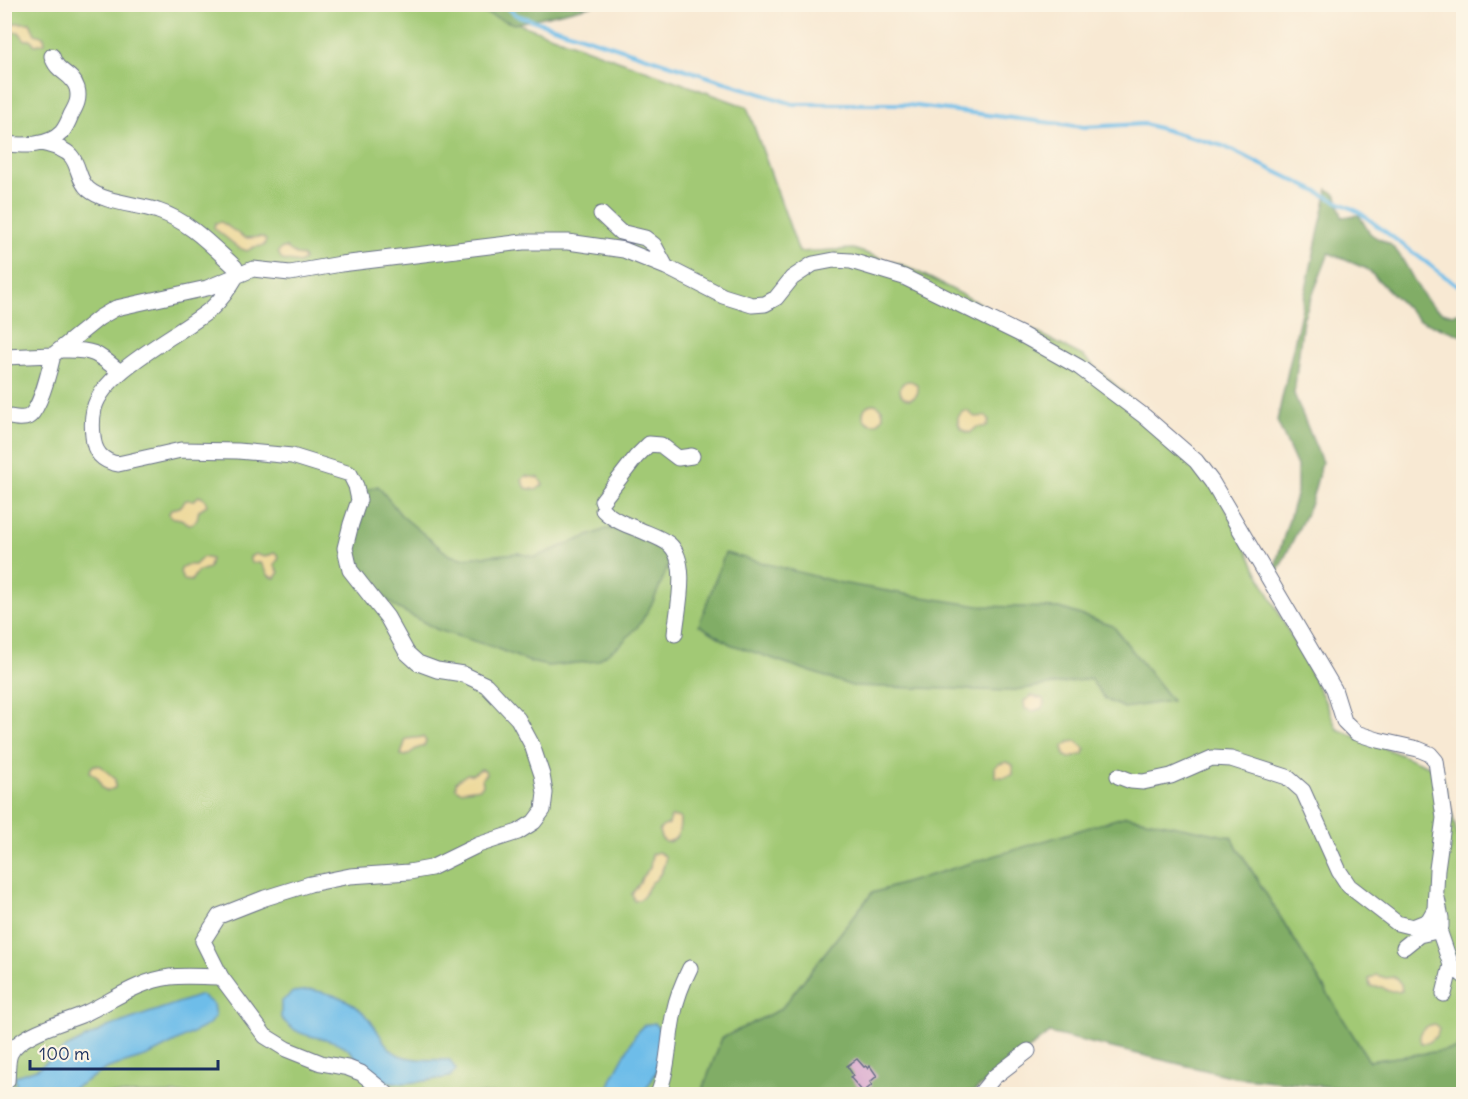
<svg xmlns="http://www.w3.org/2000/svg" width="1468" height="1099" font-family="Delius,sans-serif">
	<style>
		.green { fill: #a2c975; stroke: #5e7c6a; stroke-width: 1.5 }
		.forest { fill: #81ad66; stroke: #4e6e62; stroke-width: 1.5 }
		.sand { fill: #eeda9e; stroke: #84847e; stroke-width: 1.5 }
		.water { fill: #6ebde9; stroke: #4476a4; stroke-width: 1.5 }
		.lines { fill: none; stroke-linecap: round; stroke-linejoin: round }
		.stream { stroke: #6ebde9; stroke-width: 4 }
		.building { fill: #daabcf }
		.minor-casing { stroke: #687087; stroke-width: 17 }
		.minor { stroke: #fff; stroke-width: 15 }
	</style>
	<rect width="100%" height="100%" fill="#fcf5e5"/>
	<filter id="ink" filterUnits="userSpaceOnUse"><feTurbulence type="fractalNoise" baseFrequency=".0167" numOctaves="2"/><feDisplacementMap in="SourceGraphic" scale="12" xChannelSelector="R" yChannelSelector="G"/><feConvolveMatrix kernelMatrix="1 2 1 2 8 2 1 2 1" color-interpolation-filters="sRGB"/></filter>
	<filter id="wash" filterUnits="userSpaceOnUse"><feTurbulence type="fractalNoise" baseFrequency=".008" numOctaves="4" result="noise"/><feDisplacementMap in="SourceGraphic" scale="24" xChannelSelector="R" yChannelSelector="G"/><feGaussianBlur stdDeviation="1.35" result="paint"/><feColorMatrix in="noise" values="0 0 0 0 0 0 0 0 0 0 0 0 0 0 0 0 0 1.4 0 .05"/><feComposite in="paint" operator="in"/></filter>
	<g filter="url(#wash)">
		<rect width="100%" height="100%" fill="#f8e9d3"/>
		<path class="green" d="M7,4l460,1 280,102 52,145 54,-3 55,18 175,89 122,110 56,113 62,118 14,32 104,42 22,86 1,172 -8,20 -87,12 -138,-224 -359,56 -91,116 -59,29 -21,56h-696l-1,-1085z"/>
		<path class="forest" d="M461,5v-1l133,1 -80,19z
			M1328,189l9,7 5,21 17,-2c4,6 7,14 12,19 6,5 15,7 21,12 21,18 30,79 71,66v24l-44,-16 -52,-51 -38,-16 -26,66 -9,75 28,68 -11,41 -32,66 -8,11 26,-88v-26l-20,-45z
			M378,486l23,29 48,40 13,3 56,-5 17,4 71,-28h20l44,23 -3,17 -14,33 -13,22 -19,20 -24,17 -49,5 -18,-4 -37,-15 -55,-17 -41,-22 -29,-25 -15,-22 2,-33 9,-37z
			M725,553l116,30 69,12 69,11 81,2 53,18 59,75 -48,7 -18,-8 -16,-21 -81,12 -157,-5 -122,-42 -31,-19z
			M1126,816l105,21 138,224 94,-13v46h-64l-165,-17 -185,-44 -78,61h-270l21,-56 59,-29 91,-116z"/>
		<path class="sand" d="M8,23h22l5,11 9,3 1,6 -10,2 -4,-5h-6l-6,-8 -11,1 -3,-4z
			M221,222l24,16 17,-1 4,3 -2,6 -10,1 -7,4 -8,-3 -25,-20 1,-5z
			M287,248l9,7 7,1 1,4 -5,3 -17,-3 -4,-8 4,-4z
			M900 390a9 9 0 1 1 18 0a9 9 0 1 1-18 0Z
			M863 414a10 10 0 1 1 20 0a10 10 0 1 1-20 0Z
			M967,411l8,6 11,-1 3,4 -1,5 -4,2h-7l-7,6c-8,-2 -13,-7 -12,-16l4,-5z
			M525,476l14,2 4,7 -7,5 -10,-2 -4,-8z
			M199,496l6,3 2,6 -8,5c-2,7 0,13 -10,14l-8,-5 -11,-2 -1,-4 3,-4 8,-2 6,-7h8z
			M274,553l4,2 1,3 -5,7 5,7 -4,6 -6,-2 -8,-13h-9l-2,-2v-4l5,-3 10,3z
			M203,557l8,2 -2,9 -12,4 -6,9 -8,-1 -3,-8c3,-9 8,-7 15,-7z
			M1032,696l11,3 2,5 -3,4 -9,3 -8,-2 -1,-8z
			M423,737l3,4 -2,5 -8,3 -10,7 -5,-1 5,-16z
			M1077,741l8,8 -1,5 -14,4 -5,-2 -2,-9 6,-5z
			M1007,762l6,3v10l-8,2h-10v-10l4,-3z
			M94,765l7,1 14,13v9l-8,3 -5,-3 -4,-10 -8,-6 1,-4z
			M481,769l4,1 1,4 -4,4 1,7 -3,3 -20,3 -4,-3v-6l11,-8h6z
			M671,817h6l3,2c0,11 -1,22 -14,23l-5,-4 -2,-7 3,-4 7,-3z
			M658,852l7,4c1,6 -3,17 -8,22 -5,7 -2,-1 -7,7 -5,7 -5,15 -16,16l-2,-7 8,-11 2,-6 8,-9 2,-14z
			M1376,975l10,3 9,-1 6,7 1,7h-14l-6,-4h-12l-1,-8z
			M1435,1024l4,5 -2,7 -10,7h-6c-4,-10 4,-18 14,-19z"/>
		<path class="water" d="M312,990c28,5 46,12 63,37 6,10 12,22 24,28 15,6 34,4 51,5l6,10 -6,7c-26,3 -59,14 -81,-5 -8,-7 -16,-21 -25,-26 -26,-14 -39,-2 -63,-28v-16l12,-10z
			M201,995l12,9 2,13 -7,8 -60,31 -40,12 -44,26h-47l-2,-18 22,-7 29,-21 42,-21z
			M655,1023c9,12 7,33 2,47 -3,8 -10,17 -15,24h-32l-2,-5 4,-11 25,-46 7,-7z"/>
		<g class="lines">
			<path class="stream" d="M503,4l13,11 277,89h107l184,23 60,-3 79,22 136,66 96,72 9,2
				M4,1089l12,-2"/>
		</g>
		<g id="blocks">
			<path class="building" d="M857,1059l7,8 2,-1 2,3 2,-3 7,10 -7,6 2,3 -9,7 -13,-15 3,-2 -6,-9z"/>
		</g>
	</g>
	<g filter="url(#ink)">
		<use href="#blocks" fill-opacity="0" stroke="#687087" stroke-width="1.5"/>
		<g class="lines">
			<defs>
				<path id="minor" d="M4,143c18,4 45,3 58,-11 4,-5 7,-12 9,-17 5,-9 9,-16 6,-27 -5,-16 -20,-14 -25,-32
					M42,143c10,3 22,5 29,13 8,9 7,24 17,33 16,14 50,15 70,22 31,10 53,34 77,56l2,8c-7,12 -14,23 -25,33 -30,26 -108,61 -118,101 -2,9 -2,18 -1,27 1,16 9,25 25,28l63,-14 57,1 54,5 58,18 6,12 3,14 -8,24 -6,24 5,22 37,47 20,36 11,10 19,7 26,4 23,11 32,34 14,26 10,30 3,18 -2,17 -9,12 -16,10 -40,13 -47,23 -22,4 -59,4 -40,8 -45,14 -46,18 -16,25 18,36 44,59 21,13 35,14 27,5 13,5 26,21
					M601,214l19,18 25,6 9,7 12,22
					M62,350c31,-1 35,3 58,22
					M4,357l49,-2 46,-37 17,-10 91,-20 46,-19 37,4 51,-9 182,-22h45l56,8 42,17 57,29 29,9 13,-1 11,-6 16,-20 21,-14 21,-4 17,1 53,16 118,58 57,32 65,49 52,45 16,21 122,207 10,32 12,12 22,7 40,9 12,5 6,7 8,57 -7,51 -2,40 -7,12 -15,6 -16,-4 -48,-37 -10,-15 -36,-80 -16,-14 -56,-18 -19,-1 -41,18 -28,6 -12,-1 -13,-5
					M4,416c7,1 18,4 24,1 12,-6 22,-49 25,-62
					M602,501l34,-44 13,-13 12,1 17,13 14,-2
					M603,510c10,10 24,15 37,20 9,4 21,8 29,14 21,18 8,66 6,90
					M1437,931l3,2 11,32 -7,29
					M1404,947l15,-12 18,-4 4,-4v-9l-4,-20
					M1451,965l13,11
					M7,1081c1,-8 0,-20 3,-27 9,-21 57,-32 76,-41 27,-13 53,-32 84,-36 16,-2 34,0 51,0
					M658,1094c11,-26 10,-55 16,-82 3,-16 9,-30 16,-44
					M980,1094l14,-17 34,-26"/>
			</defs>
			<use href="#minor" class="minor-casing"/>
			<use href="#minor" class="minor"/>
		</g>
	</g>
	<rect width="1468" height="1099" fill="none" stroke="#fcf5e5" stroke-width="24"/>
	<path d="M30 1060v9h188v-9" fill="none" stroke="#1b2f5e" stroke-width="3"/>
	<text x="39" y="1060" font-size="18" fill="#1b2f5e" stroke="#fcf5e5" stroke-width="4.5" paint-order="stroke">100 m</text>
</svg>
